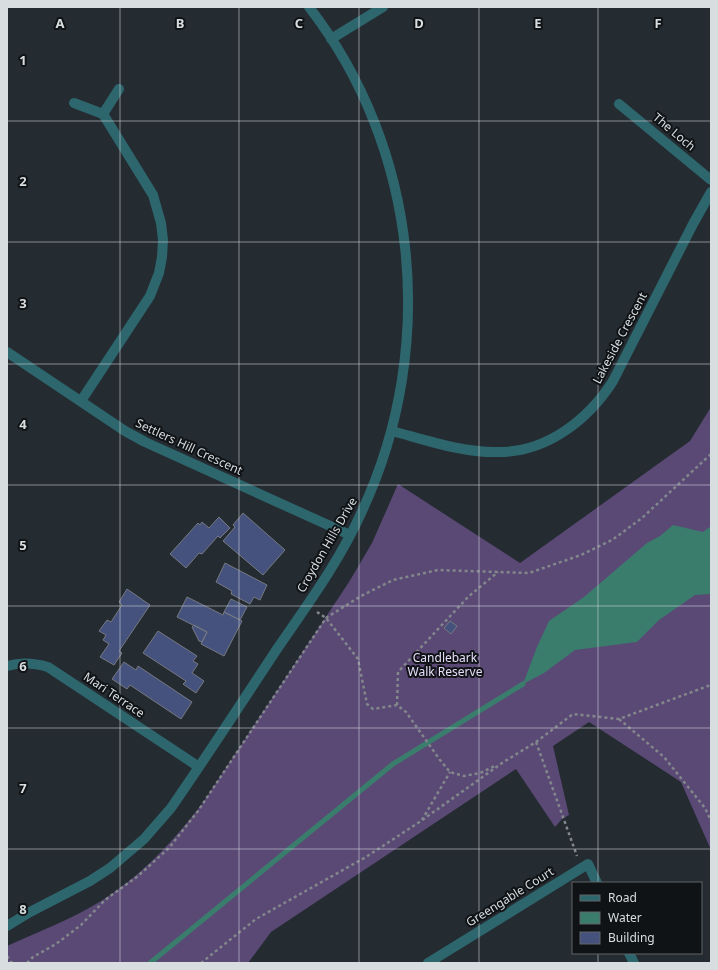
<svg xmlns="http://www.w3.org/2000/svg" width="718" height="970" font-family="'Noto Sans',sans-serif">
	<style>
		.forest { fill: #5a4975 }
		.water { fill: #3a7d6d }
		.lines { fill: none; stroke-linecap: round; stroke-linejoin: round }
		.stream { stroke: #3a7d6d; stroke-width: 5 }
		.building { fill: #44527d; stroke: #767982 }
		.path { stroke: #82878c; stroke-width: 2.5; stroke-dasharray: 3 3; stroke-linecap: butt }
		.minor { stroke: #2e666e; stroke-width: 10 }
		.grid { fill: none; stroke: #d8dde0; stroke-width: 1; stroke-opacity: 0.55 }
		.labels { text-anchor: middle; stroke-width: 4; stroke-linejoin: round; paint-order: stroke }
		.street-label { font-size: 12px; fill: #d8dde0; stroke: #101316 }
		.park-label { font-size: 12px; fill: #e8defb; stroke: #101316 }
		.grid-label { font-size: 13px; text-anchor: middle; font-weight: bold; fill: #d8dde0; stroke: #101316; stroke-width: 4; stroke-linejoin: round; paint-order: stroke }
	</style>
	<rect width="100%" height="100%" fill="#242b31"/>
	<path class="forest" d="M711,407v443l-30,-68 -92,-60 -36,24 16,69 -7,4 -7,8 -39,-58 -245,163 -23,31h-241v-17c31,-14 65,-27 94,-45 42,-27 71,-58 101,-97l147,-222 23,-39 26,-59 122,79 170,-122z"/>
	<path class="water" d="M673,525l30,7 8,-6v68l-16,1 -36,25 -22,22 -62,8 -31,23 -21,11 14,-37 12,-26 35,-24 63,-54 13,-7z"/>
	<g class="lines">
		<path class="stream" d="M150,963l243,-199 130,-80"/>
	</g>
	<path class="building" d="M243,513l42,37 -22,25 -40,-34 12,-14 -2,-2z
		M219,517l11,11 -10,10 -2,-2 -16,18 -3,-1 -13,15 -16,-14 28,-31 2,2 2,-3 7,6z
		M225,563l42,22 -7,15 -6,-3 -4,7 -19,-10 1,-3 -16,-9z
		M127,589l23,16 -31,46 3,2 -8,12 -14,-8 9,-13 -6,-4 3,-5 -7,-4 8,-11 4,2 11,-17 -3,-3z
		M187,597l36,18 1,-3 18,9 -18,35 -23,-12 6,-12 -30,-15z
		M231,599l16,8 -7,13 -16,-8z
		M450,621l7,5 -6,8 -7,-6z
		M194,625l13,7 -5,10 -3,-1 -7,-14z
		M158,631l39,25 -4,5 5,3 -6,9 12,8 -8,12 -13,-9 3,-3 -43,-28z
		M124,662l12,8 2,-4 54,36 -11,17 -51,-34 -3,4 -15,-10z"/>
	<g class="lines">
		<path class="path" d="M317,612l9,6 32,41 9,45 6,5 24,-4 9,7 34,48 10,12 14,4 16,-3 15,-7
			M397,705l1,-33 70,-75 30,-25
			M619,719l45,38 41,51 6,13
			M536,742l41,114
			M422,820l28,-48
			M7,956l5,7
			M27,963l6,-6 23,-13 25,-19 24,-25 33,-24 31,-28 29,-37 128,-193 35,-22 32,-16 45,-10 91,3 52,-18 31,-15 30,-22 69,-64
			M201,963l55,-44 110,-62 55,-36 81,-58 34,-21 37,-28 46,5 89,-33 3,-3"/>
		<path class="minor" d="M331,39l52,-32
			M74,103l29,11 16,-25
			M619,104l92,76
			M7,352l118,79 20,11 205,93
			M81,401l69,-105 9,-23 3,-16 1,-17 -2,-17 -8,-28 -50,-81
			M392,431c34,9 71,22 107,21 48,0 89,-32 114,-71l80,-157 18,-32
			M7,666c14,-4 27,-3 41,1l151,100
			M7,926l23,-14 60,-31 20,-13 34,-29 27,-31c36,-52 71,-106 106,-159 31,-45 64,-90 86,-140 75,-163 56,-360 -54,-502
			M629,953l5,10
			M428,963l160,-99 9,19"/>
	</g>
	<path class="grid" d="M120,7v956M239,7v956M359,7v956M479,7v956M598,7v876M7,121h704M7,242h704M7,364h704M7,485h704M7,606h704M7,728h704M7,849h704M598,953v10"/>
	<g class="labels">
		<g class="street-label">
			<text transform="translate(674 132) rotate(40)" y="4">The Loch</text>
			<text transform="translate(620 338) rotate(-62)" y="4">Lakeside Crescent</text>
			<text transform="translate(189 447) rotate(25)" y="4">Settlers Hill Crescent</text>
			<text transform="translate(327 545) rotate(-60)" y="4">Croydon Hills Drive</text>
			<text transform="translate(114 695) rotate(34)" y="4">Mari Terrace</text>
			<text transform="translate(510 897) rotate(-32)" y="4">Greengable Court</text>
		</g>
		<g class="park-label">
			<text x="445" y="662">Candlebark<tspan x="445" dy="14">Walk Reserve</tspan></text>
		</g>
	</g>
	<g class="grid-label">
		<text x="60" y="28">A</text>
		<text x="180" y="28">B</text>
		<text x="299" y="28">C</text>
		<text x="419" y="28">D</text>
		<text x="538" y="28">E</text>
		<text x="658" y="28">F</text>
		<text x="23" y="65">1</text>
		<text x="23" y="186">2</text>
		<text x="23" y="308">3</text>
		<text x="23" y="429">4</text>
		<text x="23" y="550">5</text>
		<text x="23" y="671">6</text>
		<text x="23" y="793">7</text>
		<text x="23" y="914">8</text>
	</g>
	<rect width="718" height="970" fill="none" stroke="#d8dde0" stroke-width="16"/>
	<rect x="572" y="882" width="130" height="72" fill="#101316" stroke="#606467"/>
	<rect x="580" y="895" width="20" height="6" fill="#2e666e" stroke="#606467"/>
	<text x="608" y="902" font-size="12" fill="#d8dde0">Road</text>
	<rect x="580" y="912" width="20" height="12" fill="#3a7d6d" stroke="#606467"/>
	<text x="608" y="922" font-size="12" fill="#d8dde0">Water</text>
	<rect x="580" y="932" width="20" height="12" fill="#44527d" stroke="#606467"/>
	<text x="608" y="942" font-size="12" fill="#d8dde0">Building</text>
</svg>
